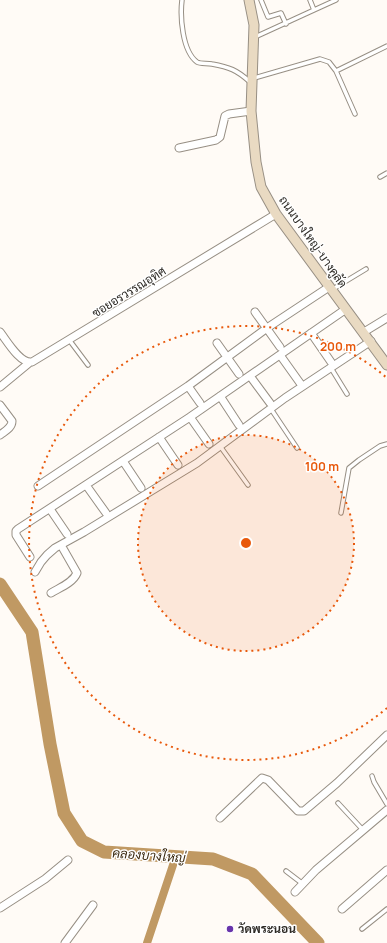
<svg xmlns="http://www.w3.org/2000/svg" width="387" height="943" font-family="Manrope,Sarabun,sans-serif">
	<style>
		.lines { fill: none; stroke-linecap: round; stroke-linejoin: round }
		.canal { stroke: #c09963; stroke-width: 8 }
		.river { stroke: #c09963; stroke-width: 13 }
		.lane-casing { stroke: #978f84; stroke-width: 5.5 }
		.street-casing { stroke: #978f84; stroke-width: 9 }
		.secondary-casing { stroke: #978f84; stroke-width: 11 }
		.lane { stroke: #fff; stroke-width: 3.5 }
		.street { stroke: #fff; stroke-width: 7 }
		.secondary { stroke: #e9dac2; stroke-width: 9 }
		.ring { fill: none; stroke: #e8590c; stroke-width: 2; stroke-dasharray: 2 4 }
		.poi-dot { fill: #6834ab; stroke: #fff; stroke-width: 1.5 }
		.labels { text-anchor: middle; stroke-width: 3; stroke-linejoin: round; paint-order: stroke }
		.street-label { font-size: 12px; fill: #2d2a25; stroke: #fff }
		.poi-label { font-size: 12px; font-weight: bold; fill: #2d2a25; stroke: #fff; text-anchor: start }
		.water-label { font-size: 13px; font-style: italic; fill: #3c2b12; stroke: #fff }
		.centre { fill: #e8590c; stroke: #fff; stroke-width: 2 }
		.ring-label { font-size: 12px; text-anchor: middle; font-weight: bold; fill: #e8590c; stroke: #fff; stroke-width: 3; stroke-linejoin: round; paint-order: stroke }
	</style>
	<rect width="100%" height="100%" fill="#fffbf6"/>
	<g class="lines">
		<path class="canal" d="M147,943l29,-87"/>
		<path class="river" d="M0,584l32,48 18,112 14,69 18,28 22,11 109,7 39,15 66,69"/>
		<defs>
			<path id="lane" d="M182,0c-2,16 0,51 15,62 3,2 10,1 15,2 17,3 25,6 38,18
				M261,0l7,17 13,-4 5,11
				M314,10l22,-10
				M255,37l59,-27 -4,-10
				M336,71l51,-25
				M254,78l66,-19 9,3 7,9 19,43
				M380,177l7,-4
				M333,289l33,-20
				M70,341l18,24
				M331,368l16,26
				M271,409l26,39
				M220,446l28,39
				M341,513l8,-45 10,-8 21,-14 7,-2
				M372,776l2,6 13,22
				M338,803l25,27
				M286,871l17,13
				M362,929l25,-20"/>
			<path id="street" d="M179,148l37,-8 4,-3 5,-21 4,-2 22,-3
				M255,312l25,35
				M0,332c7,9 20,32 32,30l244,-148
				M364,332l23,-14
				M311,333l20,29
				M217,343l22,31
				M280,355l20,28
				M250,376l20,27
				M188,386l12,17
				M0,387l29,-24
				M220,396l19,29
				M0,405l12,16c0,7 -7,10 -12,14
				M190,417l19,27
				M159,437l19,28
				M123,461l18,27
				M86,485l20,28
				M38,486l150,-100 79,-58 62,-41
				M50,509l17,25
				M30,557l-14,-22v-4l2,-2 172,-112 156,-108
				M35,572l6,-10 6,-7 8,-7 29,-16 113,-69 88,-65 86,-57
				M51,593c8,-5 22,-10 26,-20l-16,-28
				M220,818l42,-40 6,2 30,31h6l33,-28 50,-48
				M295,892l21,-22 71,-60
				M0,908l45,-29 23,-19
				M342,909l45,-39
				M65,943l28,-38"/>
			<path id="secondary" d="M249,0l5,25 -3,86 5,51 5,25 15,27 111,151"/>
		</defs>
		<use href="#lane" class="lane-casing"/>
		<use href="#street" class="street-casing"/>
		<use href="#secondary" class="secondary-casing"/>
		<use href="#lane" class="lane"/>
		<use href="#street" class="street"/>
		<use href="#secondary" class="secondary"/>
	</g>
	<circle cx="246" cy="543" r="108" fill="#e8590c" fill-opacity=".12"/>
	<g class="ring">
		<circle cx="246" cy="543" r="108"/>
		<path d="M387 708A217 217 0 1 1 387 378"/>
	</g>
	<circle class="poi-dot" cx="230" cy="929" r="4"/>
	<g class="labels">
		<g class="street-label">
			<text transform="translate(313 242) rotate(55)" y="4">ถนนบางใหญ่-บางคูลัด</text>
			<text transform="translate(129 292) rotate(-32)" y="4">ซอยอรวรรณอุทิศ</text>
		</g>
		<g class="poi-label">
			<text x="238" y="933">วัดพระนอน</text>
		</g>
		<g class="water-label">
			<text transform="translate(149 855) rotate(4)" y="5">คลองบางใหญ่</text>
		</g>
	</g>
	<circle cx="246" cy="543" r="6" class="centre"/>
	<g class="ring-label">
		<text x="338" y="351">200 m</text>
		<text x="322" y="471">100 m</text>
	</g>
</svg>
